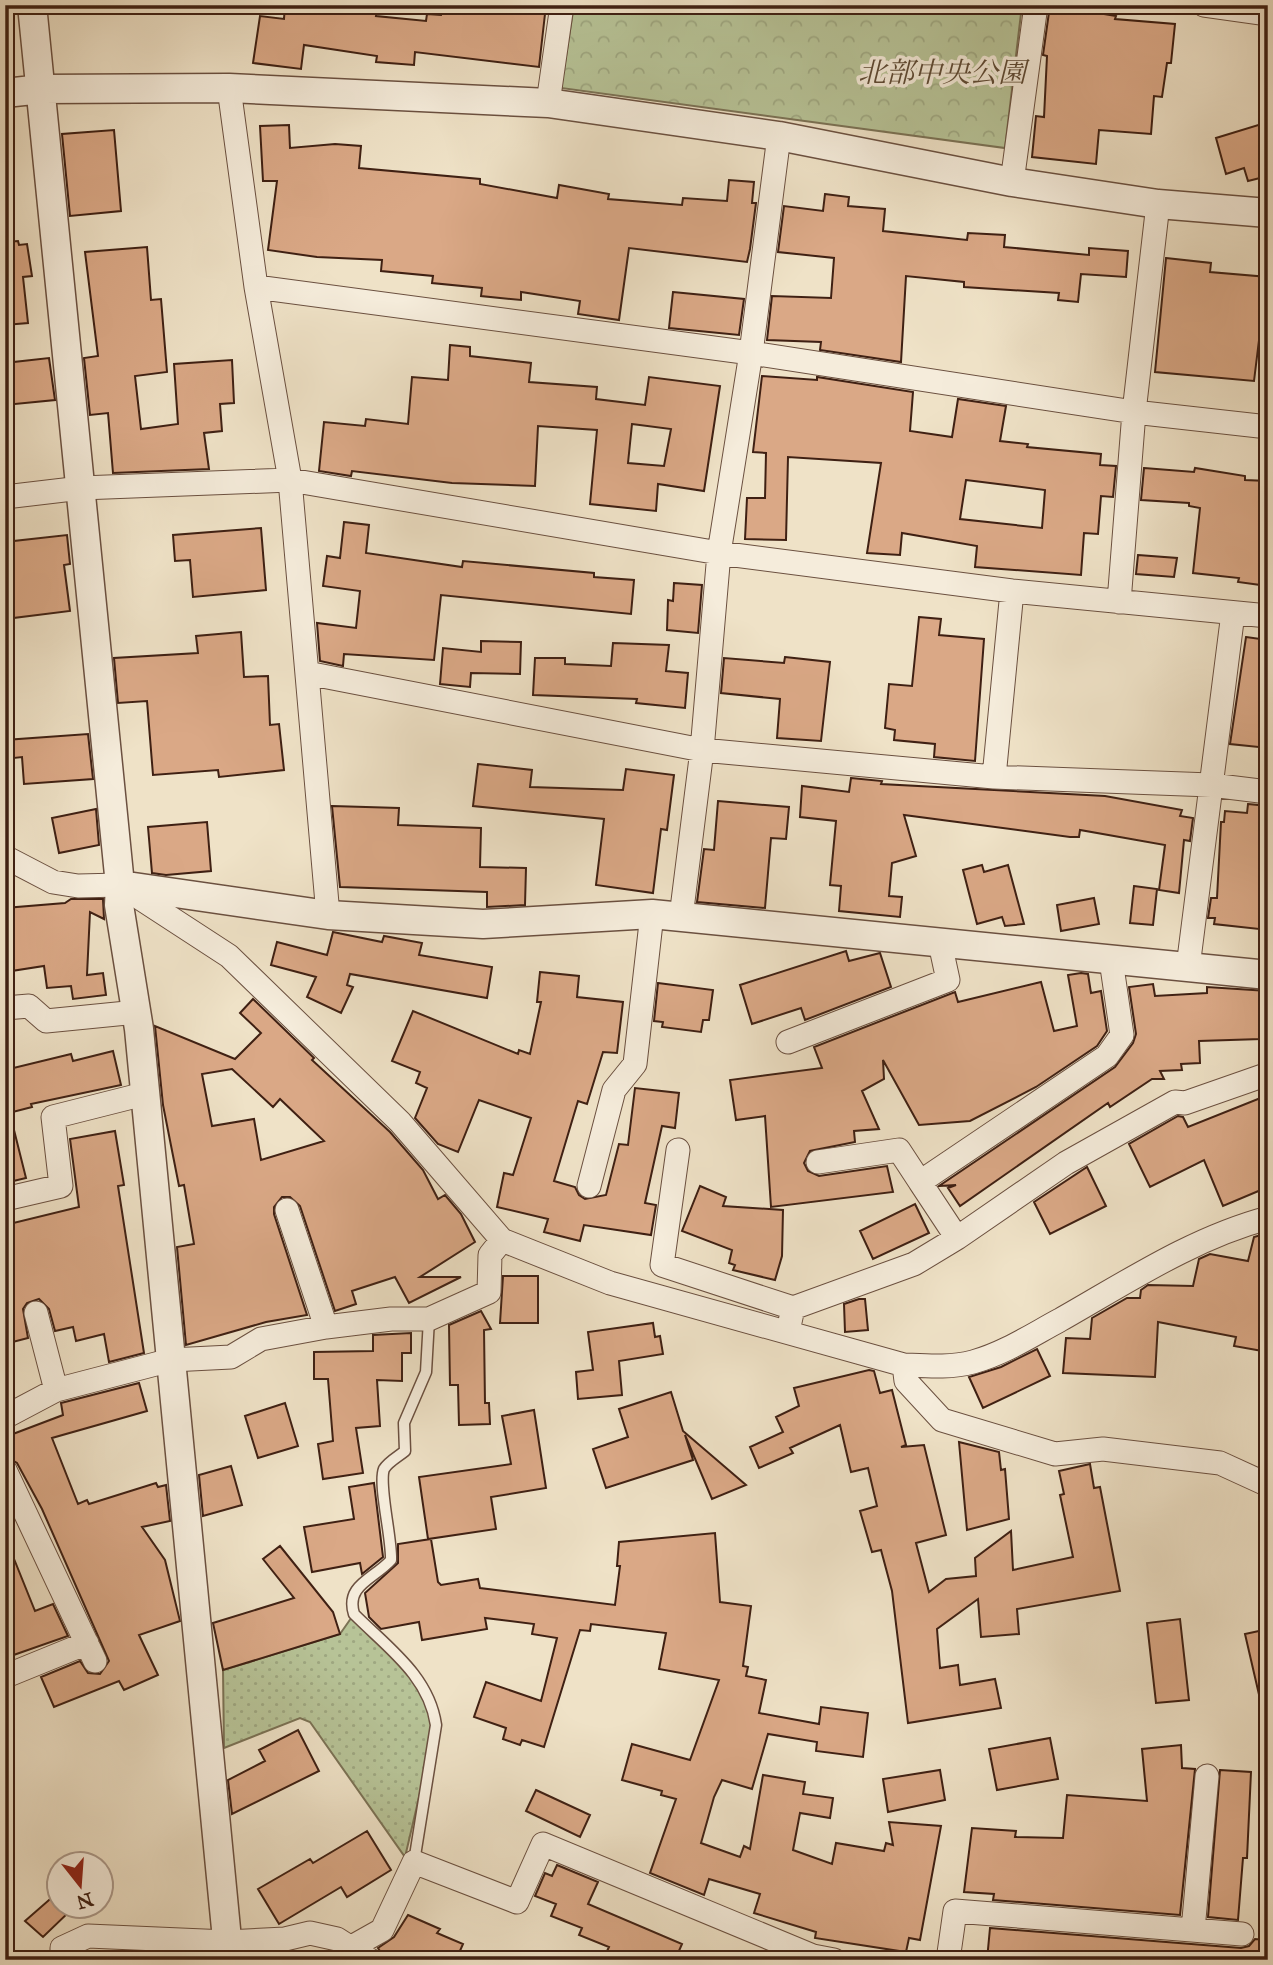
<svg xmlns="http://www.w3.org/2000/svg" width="1273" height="1965" font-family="'IM FELL Great Primer','Noto Serif JP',serif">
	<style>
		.grass { fill: url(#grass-dots); stroke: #7b7255; stroke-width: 2 }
		.park { fill: url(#park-crowns); stroke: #7b7255; stroke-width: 2 }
		.building { fill: #daa886; stroke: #3f2013; stroke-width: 2; fill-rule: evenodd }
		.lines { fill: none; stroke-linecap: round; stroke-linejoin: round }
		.service-casing { stroke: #6b5040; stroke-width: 13 }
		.minor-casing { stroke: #6b5040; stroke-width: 25 }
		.tertiary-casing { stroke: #6b5040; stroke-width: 31 }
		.service { stroke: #f5ecdb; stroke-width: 10 }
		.minor { stroke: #f5ecdb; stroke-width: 23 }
		.tertiary { stroke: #f5ecdb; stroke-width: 28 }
		.labels { text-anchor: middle; stroke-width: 7; stroke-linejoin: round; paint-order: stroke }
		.park-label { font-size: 28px; font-style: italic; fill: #5d4934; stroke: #f5ecdb }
	</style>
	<defs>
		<pattern id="grass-dots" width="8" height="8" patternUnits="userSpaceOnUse" patternTransform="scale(1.75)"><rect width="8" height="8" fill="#b7c397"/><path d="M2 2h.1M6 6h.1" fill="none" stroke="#9ea781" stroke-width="1.8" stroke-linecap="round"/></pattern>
		<pattern id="park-crowns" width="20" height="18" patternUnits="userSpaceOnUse" patternTransform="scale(1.75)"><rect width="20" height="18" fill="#b7c397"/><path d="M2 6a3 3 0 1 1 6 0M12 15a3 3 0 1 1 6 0" fill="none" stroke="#9ea781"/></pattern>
	</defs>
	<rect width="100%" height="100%" fill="#efe2c7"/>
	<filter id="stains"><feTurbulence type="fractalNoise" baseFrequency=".00286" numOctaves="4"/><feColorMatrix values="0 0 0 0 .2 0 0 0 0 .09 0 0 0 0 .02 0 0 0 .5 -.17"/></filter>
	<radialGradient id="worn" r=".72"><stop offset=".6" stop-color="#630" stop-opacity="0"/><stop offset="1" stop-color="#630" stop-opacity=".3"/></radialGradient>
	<path class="grass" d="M354,1614l70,70 12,41 -31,132 -95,-135 -10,-4 -76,30 -1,-78 117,-36z"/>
	<path class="park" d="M574,5h448l-17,143 -444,-60z"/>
	<path class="building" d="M285,5h57l35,5 -1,6 50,5 1,-7 14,1 1,-10h104l-7,62 -124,-15 -1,13 -38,-3 1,-6 -73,-11 -3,24 -48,-6 7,-47 24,3z
		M1050,5l66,11 -1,3 60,5 -4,39h-4l-5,34 -8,-1 -3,38 -52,-4 -3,34 -64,-7 4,-41 8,1 3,-61 -4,-1z
		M1268,122v54l-20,5 -4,-13 -18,6 -10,-36z
		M289,125l1,23 45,-4 26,2 -2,22 121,11v5l77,14 2,-13 50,9 -1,5 74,6 1,-7 44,3 2,-21 25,2 -2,21h4l-6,46 -3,13 -118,-14 -10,72 -41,-6 2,-13 -59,-9v8l-40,-4 1,-8 -50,-5 1,-7 -52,-5 1,-11 -65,-3 -49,-7 9,-69h-14l-3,-55z
		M114,130l7,81 -51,5 -8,-82z
		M825,194l24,3 -1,9 37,3 -2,22 84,9 1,-7 37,2 -1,12 85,8v-7l39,3 -2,26 -45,-3 -3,28 -20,-2 1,-7 -95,-6v-5l-58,-6 -5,86 -81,-12 1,-8 -54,-2 5,-44 59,2 3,-40 -56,-6 6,-46 39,5z
		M18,241l1,4 8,-1 5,32 -9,1 5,46 -23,2v-83z
		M147,247l4,53 10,-1 6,73 -32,4 6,53 37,-5 -4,-60 58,-4 2,43 -14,1 2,27 -18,2 5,36 -96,4 -5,-60 -18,2 -6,-57 14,-2 -13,-104z
		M1166,258l45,5 -1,9 58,5v56l-8,-1 -6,49 -99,-9z
		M673,292l71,7 -5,36 -70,-7z
		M450,345l20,2v9l61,7 -2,19 68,5 -1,12 49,6 4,-28 71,9 -16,105 -46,-7 -2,27 -66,-7 7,-74 -59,-4 -3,60 -83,-3 -100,-12 -1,5 -32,-5 5,-49 41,4 1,-7 42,5 4,-47 36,3zM632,424l39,5 -7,37 -36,-3z
		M49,358l6,42 -50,5v-42z
		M762,376l55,4v-3l96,15 -3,39 42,6 6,-38 48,7 -6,35 28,3 -1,3 74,7 -1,11 16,1 -3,31 -12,-1 -3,38 -14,-1 -3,42 -106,-8 2,-21 -75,-13 -2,22 -33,-2 14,-90 -93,-6 -2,83 -41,-1 2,-41h18l1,-45 -13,-1zM966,480l79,10 -3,38 -82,-9z
		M1144,468l50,4 1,-4 50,8v4l23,1v105l-30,-4 1,-4 -46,-5 7,-65 -11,-2v-3l-48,-3z
		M344,522l25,3 -3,28 96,14 1,-6 131,12v4l40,3 -3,34 -190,-19 -7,65 -90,-6 -1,12 -23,-5 -3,-38 39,5 4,-37 -37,-5 4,-30 13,2z
		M261,528l5,62 -73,7 -3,-37 -15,1 -2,-26z
		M67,535l3,29 -6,1 6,46 -65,8v-77z
		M1138,555l39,3 -3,19 -38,-3z
		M674,583l28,2 -4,48 -31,-3 1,-30 5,1z
		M919,617l22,2 -2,16 45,4 -9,122 -41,-4 1,-13 -41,-4 1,-10 -10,-2 4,-44 23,2z
		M241,632l3,45 24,-1 2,49 9,-1 5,46 -65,7 -1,-7 -65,5 -6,-74 -29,2 -4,-45 84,-5 -2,-17z
		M1246,637l22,3v108l-38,-4z
		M481,641l40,1 -1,32 -49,-1 -1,14 -30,-3 3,-36 38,4z
		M613,643l56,2 -3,26 22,2 -3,35 -49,-5 1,-4 -104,-4 2,-37h30v6l46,2z
		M785,657l45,5 -9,79 -44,-3 3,-39 -59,-6 3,-35 60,5z
		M88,734l5,45 -69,5 -2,-27 -17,2v-19z
		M478,764l54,6 -2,17 93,3 3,-21 48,6 -7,55 -6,-1 -8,64 -57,-8 8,-66 -131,-13z
		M851,778l31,3 -1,3 224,12 77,14 -2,6 13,2 -3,23 -6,-1 -5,53 -20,-3 6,-45 -85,-15 -1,7h-9l-166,-22 12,41 -24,7 -3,33 13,1 -2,20 -61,-6 2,-25 -11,-1 6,-64 -36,-4 2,-31 47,6z
		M718,801l71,6 -3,32 -15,-1 -6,70 -68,-6 7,-53 10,1z
		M1248,804l20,2v124l-54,-6 1,-6h-7l3,-20h6l4,-76h3l1,-11 22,2z
		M332,806l67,2 -1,17 83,3 -1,39 46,1 -1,37 -38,2v-15l-147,-5z
		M96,809l3,36 -40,8 -7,-35z
		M207,822l4,49 -45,4 -14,-2 -4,-46z
		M982,865l2,7 24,-7 16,59 -19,2 -3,-9 -25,7 -14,-54z
		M1134,886l23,3 -4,36 -23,-2z
		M1094,898l5,26 -38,7 -4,-26z
		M71,899h32l1,20 -14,-7 -3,63 16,-2 3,22 -33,4 -2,-13 -24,2 -3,-22 -39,6v-64l60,-5z
		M333,932l49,10 2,-6 38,7 -3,12 73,12 -5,31 -137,-24 -3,11 6,2 -12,26 -34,-16 9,-20 -45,-12 6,-23 50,13z
		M846,951l3,10 31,-8 11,34 -86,33 -4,-12 -49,16 -12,-39z
		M540,972l39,4 -2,21 46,5 -6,51 -14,-1 -16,52 -9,-3 -24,80 21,6 4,8 6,4 21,-4 13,-51 9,1 7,-57 44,5 -4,35 -13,-2 -17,77 11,2 -5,30 -67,-10 -4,16 -36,-9 4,-13 -51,-12 7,-34 9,2 18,-57 -52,-18 -21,52 -20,-8 -23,-26 12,-30 -11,-5 4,-11 -28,-11 21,-50 105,43 1,-4 11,4 11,-52h-4z
		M1081,973l7,1 3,19 10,-2 6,40 -10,15 -61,41 -66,34 -51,4 -36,-65 1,19 -22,12 17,38 -25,2 1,11 -45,9 -6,12 4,8 11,5 68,-10 6,26 -122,15 -6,-91 -29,4 -6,-40 92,-12 -8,-21 141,-55 3,10 83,-20 13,49 23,-5 -9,-51z
		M658,983l55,7 -4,30h-6l-2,12 -39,-5 1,-5 -9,-1z
		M1153,984l2,12 52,-3v-6l61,4v37h-7v11l-62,2 1,22 -19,1 1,6 -22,1 4,8h-12l-42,28 -2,-4 -148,103 -12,-18 8,-3 -17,1 176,-119 18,-24 3,-9 -7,-47z
		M253,999l61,59 -2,2 78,72 33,38 15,29 7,-4 16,19 14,28 -55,35h41l-52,26 -14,-26 -43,14 4,13 -21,7 -35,-105 -10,-9h-8l-8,10v7l33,101 -41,7 -80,23 -9,-98 17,-3 -10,-59 -5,1 -16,-81 -8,-79 80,33 26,-26 -21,-20zM232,1069l41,38 7,-8 44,42 -63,19 -7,-41 -42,7 -10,-52z
		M113,1051l8,34 -90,19 1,3 -27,7v-44l66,-16 2,7z
		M1268,1095v92l-45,19 -19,-46 -54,27 -21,-43 49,-28 5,1 5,10z
		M12,1122l14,56 -21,5v-60z
		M115,1131l9,54 -6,1 26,167 -35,9 -5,-28 -28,7 -3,-14 -18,4 -6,-22 -10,-10 -12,4 -4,6 5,29 -23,6v-119l74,-18 -9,-68z
		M1087,1167l19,39 -56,28 -16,-32z
		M700,1186l26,11 -3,9 60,4 -1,46 -7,24 -42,-10 2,-5 -6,-2 3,-13 -50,-19z
		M915,1204l14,29 -56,26 -13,-28z
		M1268,1233v119l-34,-6 2,-9 -78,-15 -3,55 -92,-4 3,-35 24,1 2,-21 35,-20h13l1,-8 7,-5 45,1 6,-27 11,-5 38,7 6,-24z
		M503,1276h35v47h-38z
		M859,1299h6l3,31 -23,2 -1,-28z
		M481,1311l10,18 -7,1 1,73h4l1,21 -31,1 -1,-40h-8l-1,-60z
		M653,1323l2,14 5,-1 3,18 -44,7 3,34 -44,4 -2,-27 17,-2 -5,-38z
		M411,1333v20h-9v28l-25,-1 3,46 -24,2 7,45 -40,6 -5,-35 15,-3 -5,-62h-14v-27l59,-1v-16z
		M1037,1349l13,27 -67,32 -14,-31 32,-10z
		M869,1370l5,1 6,22 12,-3 14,55 -5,2 23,-2 22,90 -30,8 13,49 17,-13 30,-3 -1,-18 36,-27 2,39 60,-13 -13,-62 4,-1 -5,-23 31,-7 4,24 6,-1 20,104 -103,18 2,25 -38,3 -3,-38 -41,30 3,39 18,-3 2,20 35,-6 6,29 -93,15 -16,-132 -11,-41 -9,2 -12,-41 17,-5 -9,-38 -17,4 -11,-47 -50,23 3,5 -34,15 -9,-21 33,-15 -7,-15 23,-11 -5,-18z
		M139,1383l8,28 -95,27 26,66 9,-4 2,4 67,-21 2,4 8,-2 4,36 -28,6 23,33 15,61 -41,14 19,40 -34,15 -5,-9 -65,26 -13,-30 39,-16 8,12 12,1 9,-13 -67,-152 -25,-46 -12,-7v-19l58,-22 -2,-12z
		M671,1392l12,39 63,54 -34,14 -27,-64 8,25 -87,28 -13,-39 35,-12 -9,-28z
		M285,1403l13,43 -40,12 -13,-42z
		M534,1410l12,78 -55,9 5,32 -68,10 -9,-62 92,-13 -9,-48z
		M959,1442l40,10 2,18 4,-1 4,50 -42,11z
		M231,1466l11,39 -39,11 -4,-41z
		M374,1483l9,74 -21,17 -2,-11 -48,9 -8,-45 50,-8 -5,-32z
		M715,1533l5,69 31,4 -8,60 5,1 -2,9 20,4 -7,33 60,11 2,-17 47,6 -5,44 -47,-6 1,-9 -49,-8 -16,55 -30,-9 -8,17 -13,46 39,14 4,-11 6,3 13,-74 42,7 -2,12 30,4 -3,20 -30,-5 -7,37 39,14 4,-21 48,8 2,-8 7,2 -4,-23 52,4 -21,114 -11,-2 -3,14 -91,-14 1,-6 -62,-19 6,-19 -51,-15 -5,16 -54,-22 26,-74 -15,-4 1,-4 -40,-11 10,-36 58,16 29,-80 -60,-11 7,-36 -75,-9 -1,7 -10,-1 -36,117 -22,-7 -2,5 -17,-6 3,-11 -32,-11 12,-35 55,19 16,-63 -25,-4 2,-10 -49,-6 2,11 -65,11 -3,-18 -38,7 -12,-12 -4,-24 33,-30v-19l33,-5 7,43 3,3 37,-6 2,9 135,17 5,-39h-3l2,-24z
		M6,1539l29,72 18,-7 15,32 -63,22z
		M280,1546l53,66 7,22 -117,36 -10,-47 81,-25 -31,-39z
		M1180,1619l9,81 -33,3 -9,-80z
		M1268,1629v69l-8,1 -15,-65z
		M298,1730l21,41 -87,43 -4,-34 37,-19 -6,-11z
		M1050,1738l8,41 -61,11 -8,-41z
		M1181,1745l1,23 13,1 -15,146 -187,-15 1,-6 -30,-2 8,-64 44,3 -1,6 48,1 4,-43 80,6 -5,-52z
		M940,1770l5,30 -57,12 -5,-33z
		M1220,1770l31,2 -4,86h-4l-5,62 -30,-3z
		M536,1790l54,25 -10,22 -54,-26z
		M367,1831l24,39 -44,27 -6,-10 -62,37 -21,-35 52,-30 3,4z
		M557,1865l41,17 -10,22 94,40 -7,16h-49l-19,-9 2,-4 -30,-12 3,-7 -31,-12 5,-12 -21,-8 10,-23 7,3z
		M57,1893l3,13h6l4,5 -27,26 -18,-16z
		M408,1915l32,14 -3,4 26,11 -7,16h-65l-8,-4 -5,-8 16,-11z
		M990,1928l251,20 8,-2 6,-7 10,1 -2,20h-143l-43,-6v6h-90z"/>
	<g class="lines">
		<defs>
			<path id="service" d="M414,1862l22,-137c-7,-49 -48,-77 -82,-111 -9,-29 20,-35 37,-54 1,-22 -13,-76 -7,-91 4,-7 15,-13 21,-18l-1,-28 22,-51 3,-53"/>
			<path id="minor" d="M1204,5l64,9
				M229,88l27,199 34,193 38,435
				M548,103l14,-98
				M1012,182l24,-177
				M256,287l495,66 383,59 134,15
				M5,497l76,-9 209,-8 429,73 293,38 256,25
				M1119,602l15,-190 24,-208
				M307,673l395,77 292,27 217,8 57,7
				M994,777l18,-186
				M5,857l48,25 25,4 42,-1 109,71 171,166 102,118 108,43 294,82c23,1 46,3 69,-3 32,-9 59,-27 87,-42 67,-38 133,-82 208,-102
				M681,917l21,-167 17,-197 32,-200 28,-217
				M1188,967l45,-354
				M5,1008l24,-2 17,15 91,-9
				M788,1042l160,-62 -8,-37
				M678,1150l-16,115 131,43
				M818,1162l81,-12 21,32 187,-126 15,-21 -11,-75
				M920,1182l37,56 109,-75 109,-61 10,1 83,-29
				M589,1186l25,-96 21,-26 17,-150
				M5,1199l56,-13 -8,-69 91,-23
				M287,1210l39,117
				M36,1313l20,77
				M790,1322l3,-14 121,-44 43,-26
				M904,1365l2,16 36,39 113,34 48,-5 117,14 48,22
				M5,1417l51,-27 115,-30 60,-3 30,-18 65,-12 65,-8h38l60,-27 1,-37 12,-15
				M5,1470l90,191
				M6,1676l81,-33
				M1193,1930l14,-154
				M350,1948l32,-18 32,-68 103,40 26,-58 270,112 21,4
				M62,1960v-12l26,-12 139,6 58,-3 25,-6 27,6 33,21
				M948,1960l7,-49 287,23"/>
			<path id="tertiary" d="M32,5l88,880 -1,20 20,124 90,931
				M5,93l37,-4 187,-1 319,15 231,33 233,46 146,22 110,9
				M120,885l208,30 155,9 169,-10 616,61"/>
		</defs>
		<use href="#service" class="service-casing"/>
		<use href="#minor" class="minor-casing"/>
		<use href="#tertiary" class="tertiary-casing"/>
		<use href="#service" class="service"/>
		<use href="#minor" class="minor"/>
		<use href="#tertiary" class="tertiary"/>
	</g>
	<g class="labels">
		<g class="park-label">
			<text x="942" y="82">北部中央公園</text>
		</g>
	</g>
	<rect width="1273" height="1965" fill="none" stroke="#efe2c7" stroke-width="28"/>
	<rect x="7" y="7" width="1259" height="1951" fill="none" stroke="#3f2013" stroke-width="3.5"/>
	<rect x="14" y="14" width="1245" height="1937" fill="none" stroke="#3f2013" stroke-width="2"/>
	<g transform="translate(80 1885) rotate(163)"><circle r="33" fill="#f5ecdb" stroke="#ac9a8b" stroke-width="2"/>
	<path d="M0-5L12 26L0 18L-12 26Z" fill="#8f2418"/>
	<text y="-10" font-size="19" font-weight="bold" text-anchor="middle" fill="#3f2013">N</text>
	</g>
	<rect width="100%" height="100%" filter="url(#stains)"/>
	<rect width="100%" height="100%" fill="url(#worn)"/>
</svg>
